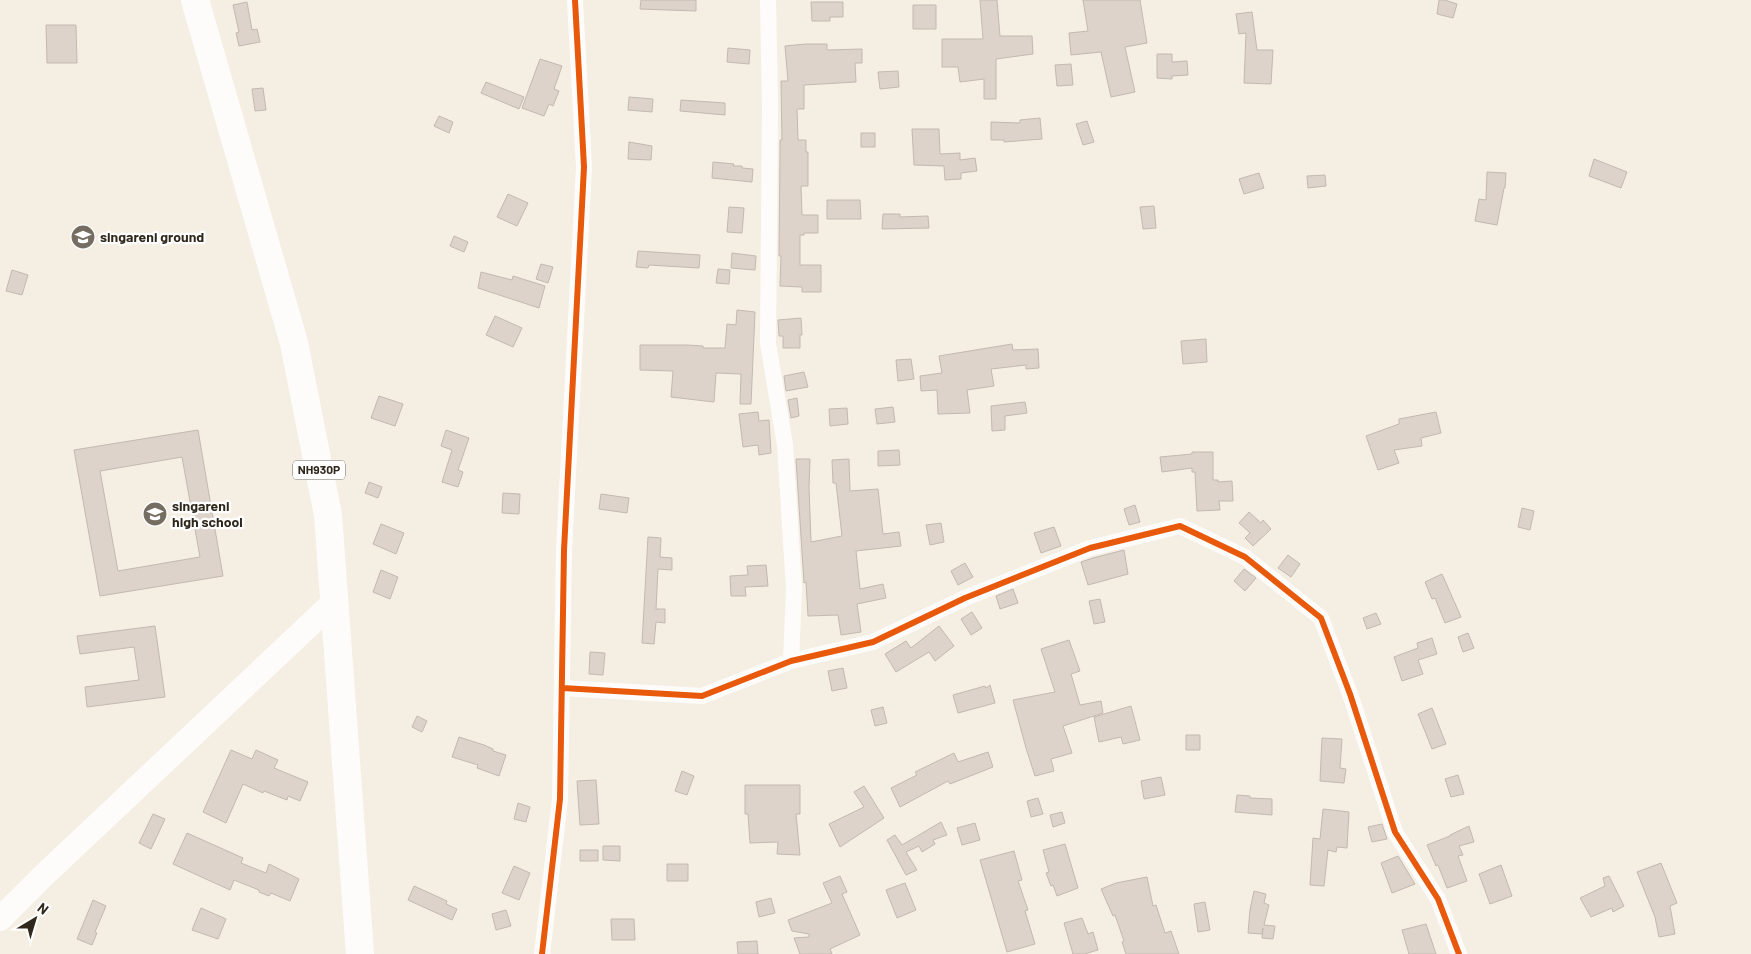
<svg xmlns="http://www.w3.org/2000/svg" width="1751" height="954" font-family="Barlow,sans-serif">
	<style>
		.building { fill: #ddd3ca; stroke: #c2b9b0; fill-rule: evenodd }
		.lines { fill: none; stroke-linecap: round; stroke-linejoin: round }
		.street { stroke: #fefcfb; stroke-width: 16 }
		.secondary { stroke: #fefcfb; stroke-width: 24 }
		.highway { stroke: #fefcfb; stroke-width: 28 }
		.cycleway-casing { stroke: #fff; stroke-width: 9 }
		.cycleway { stroke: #e8590c; stroke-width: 6 }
		.labels { text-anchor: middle; stroke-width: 4.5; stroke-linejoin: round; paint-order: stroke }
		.shield { fill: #fff; stroke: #6e6860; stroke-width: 1 }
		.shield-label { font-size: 12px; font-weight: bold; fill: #30281c }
		.poi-label { font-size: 14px; font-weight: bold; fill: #30281c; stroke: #fff; text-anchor: start }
	</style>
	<rect width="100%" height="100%" fill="#f5eee3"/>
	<path class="building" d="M641,0h55v11l-56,-2z
		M980,0h17l3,36h32l1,18 -37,5v40h-12v-20l-24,3 -2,-15h-16v-28h41z
		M1083,0h57l7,43 -22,4 10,45 -24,5 -10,-45 -30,3 -2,-22 19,-2z
		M1439,0h6l12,4 -4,14 -16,-4z
		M247,2l5,28 5,-1 3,13 -21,4 -3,-13 3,-1 -6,-27z
		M811,2h32v15h-13v4h-18z
		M913,5h23v24h-23z
		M1252,12l5,38h16l-2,34 -27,-1 2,-50 -7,1 -3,-20z
		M46,25h30l1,38h-30z
		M806,44h21v6l35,-1v14h-7l1,19 -52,3v24h-7l1,31h8v12h2v34h-7l1,29h16v18h-14v2h-4v30h21v27h-19v-5l-22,-1 1,-30h-2l1,-104v-12h2l-1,-59h7l-3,-35z
		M728,48l22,2 -1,14 -22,-2z
		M1157,54h15v8l15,-1 1,14 -16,1v3l-15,-1z
		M540,59l22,7 -8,23 5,2 -6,15 -4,-2 -5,12 -22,-8z
		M1071,64l2,21 -16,1 -2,-21z
		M898,71l1,16 -19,2 -2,-17z
		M486,82l38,15 -5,12 -38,-16z
		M263,88l3,22 -11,1 -3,-22z
		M629,97l24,2 -1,13 -24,-2z
		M681,100l44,3v12l-45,-4z
		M439,116l14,6 -4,11 -15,-7z
		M1040,118l2,21 -38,3v-2h-13v-18l29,1v-3z
		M1087,121l7,21 -11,3 -7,-21z
		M912,129h27l1,25 20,-1v7l15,-2 2,13 -16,2v6l-16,1 -1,-14 -30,-1z
		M861,133h14v14h-14z
		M629,142l23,4 -1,14 -23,-1z
		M1594,159l33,13 -6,16 -32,-12z
		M713,162l21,2 -1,2h9v2l11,1 -1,13 -40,-4z
		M1487,172l19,1 -1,15h-1l-7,37 -22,-4 4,-22 7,1z
		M1259,173l5,15 -20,6 -5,-15z
		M1325,175l1,11 -18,2 -1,-12z
		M508,194l20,9 -11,23 -20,-9z
		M827,200h33l1,19h-34z
		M1154,206l2,22 -13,1 -3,-22z
		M729,207l15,1 -2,25 -15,-1z
		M883,214h17v3l28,-1 1,12 -47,1z
		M454,236l14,6 -4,10 -14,-6z
		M638,251l62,4 -1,13 -50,-3 -1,3 -12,-1z
		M732,253l24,3 -1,14 -24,-2z
		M541,264l12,3 -5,16 -12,-4z
		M718,269l12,1 -1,14 -13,-1z
		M12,270l16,5 -6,20 -16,-4z
		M481,272l31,8 1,-4 32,10 -6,22 -61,-20z
		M737,310l18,2 -4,92h-11l1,-30 -25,-1 -2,29 -43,-5 2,-26 -33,-1v-25h47l16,1v2h22l2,-24 9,1z
		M495,316l27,12 -9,19 -27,-12z
		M801,318l1,17h-2v13h-17v-12h-4l-1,-16z
		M1206,339l1,23 -24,2 -2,-23z
		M1012,344l1,6 25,-1 1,19 -13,1v-4l-35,4 3,17 -27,4 3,23 -32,1 -1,-24 -16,1 -1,-15 22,-3 -3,-17z
		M911,359l3,20 -16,2 -2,-21z
		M804,372l4,15 -22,4 -2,-15z
		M379,396l24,8 -8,22 -24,-8z
		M797,398l2,18 -8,2 -3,-18z
		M1025,402l2,11 -22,3v14l-13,1 -1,-25z
		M893,407l2,15 -18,2 -2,-15z
		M847,408l1,16 -18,2 -1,-17z
		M758,412l1,9 10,-1 2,33 -12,2 -1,-10 -15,2 -4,-33z
		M1436,412l5,21 -20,5 1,8 -28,4 5,13 -21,7 -12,-34 33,-12v-5z
		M198,430l25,146 -123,20 -26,-146zM182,457l18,100 -82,14 -18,-100z
		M446,430l23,8 -11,32 5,2 -5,15 -16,-5 10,-32 -11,-4z
		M899,450l1,15 -22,1v-15z
		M1192,452h21v28h5v2l14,-1 1,20h-14l1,9 -23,1 -2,-39h-3v-4l-30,4 -2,-15 32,-3z
		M796,459h14l-1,28 2,55 31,-6 -6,-53h-3l-1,-23 17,-1 1,32 28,-2 5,45 16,-2 2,14 -45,5 4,38 23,-5 3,14 -29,6 4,28 -20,3 -3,-20 -30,1 -2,-34 -2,1z
		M369,482l13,5 -4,11 -13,-5z
		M503,493l17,1 -1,20 -17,-1z
		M601,494l28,4 -2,15 -28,-4z
		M1135,505l5,17 -11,3 -5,-16z
		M1522,508l12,3 -4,19 -12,-3z
		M1249,512l12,11 2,-3 8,9 -18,17 -8,-8 5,-5 -11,-10z
		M941,523l3,19 -14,3 -4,-20z
		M381,524l23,9 -8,21 -23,-10z
		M1054,527l7,19 -20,7 -7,-20z
		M648,537l13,1 -1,19 12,1v12l-14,-1 -2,40h9v14l-9,-1 -2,22 -12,-1z
		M1124,550l4,24 -40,11 -7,-23 12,-4z
		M1288,555l12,9 -9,13 -13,-9z
		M965,563l8,14 -15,8 -7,-14z
		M766,565l2,21 -23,1 1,9h-15l-1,-20 18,-1 -1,-9z
		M1244,569l12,9 -11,13 -11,-10z
		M381,570l17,7 -8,22 -17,-7z
		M1442,574l19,43 -16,6 -10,-25 -3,1 -7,-17z
		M1013,589l5,14 -18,6 -4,-13z
		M1100,599l5,23 -11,2 -5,-23z
		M972,612l10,16 -11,7 -10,-16z
		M1376,613l5,11 -14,5 -4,-11z
		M155,626l10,71 -78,10 -2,-20 54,-7 -5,-33 -54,7 -3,-18z
		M939,626l15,20 -19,15 -6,-9 -33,20 -11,-18 21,-13 5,7z
		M1468,633l6,15 -11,4 -5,-15z
		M1432,638l5,16 -19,6 5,14 -21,7 -8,-24 24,-9 -1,-5z
		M1069,640l11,31 -9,3 9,31 21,-4 2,12 -40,13 9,27 -21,6 3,12 -19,5 -9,-28 -13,-48 42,-8 -14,-43z
		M590,652l15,1 -2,22 -14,-1z
		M843,668l4,20 -15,3 -4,-20z
		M990,685l5,18 -37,10 -5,-18 32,-9 1,2z
		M1131,706l9,34 -17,4 -2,-7 -22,5 -5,-25z
		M883,707l4,16 -12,3 -4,-16z
		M1432,708l14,36 -14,5 -14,-35z
		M417,716l10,5 -5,11 -10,-5z
		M1186,735h14v15h-14z
		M459,737l25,8 9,4v2l13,4 -7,21 -22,-8 1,-3 -26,-8z
		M1322,738l20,1 -2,29 6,1 -2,14 -24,-2z
		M231,750l21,9 4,-9 22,10 -4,8 34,14 -8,19 -12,-5 -1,4 -23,-9 -1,2 -20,-9 -17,39 -23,-11z
		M988,752l5,15 -43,17 -2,-3 -48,26 -9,-19 26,-13 -2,-3 39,-19 4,9z
		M682,771l12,5 -7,19 -12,-4z
		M1458,775l6,19 -13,3 -6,-18z
		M1161,777l4,18 -21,4 -3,-18z
		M596,780l3,44 -19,1 -3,-44z
		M745,785h55v29h-4l4,41 -23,-1 1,-12 -28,1 -2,-29h-3z
		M864,786l20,32 -44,29 -11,-23 35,-17 -10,-15z
		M1237,795l13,1v2l22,1v16l-37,-3z
		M1038,798l5,16 -12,3 -4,-16z
		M518,803l12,4 -4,15 -12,-3z
		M1323,809l26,3 -2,36 -10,-1 -1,5 -8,-2 -4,36 -14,-1 3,-47 7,1z
		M1062,812l3,11 -12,4 -3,-12z
		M153,814l12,5 -14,30 -12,-6z
		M941,822l6,13 -14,5 2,4 -13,8 -3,-6 -13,6 11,18 -11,5 -19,-35 8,-5 7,10z
		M975,823l5,17 -18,5 -5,-17z
		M1382,824l5,15 -15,3 -4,-15z
		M1469,826l5,16 -15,4 4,9 -5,1 9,25 -20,7 -9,-23 -2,1 -9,-21 23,-9v-1z
		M187,833l56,25 -2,5 25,10 3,-9 30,15 -9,22 -19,-8 -2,3 -10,-4v-2l-25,-10 -4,10 -57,-26z
		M1065,844l13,44 -21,8 -4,-11 -2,1 -5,-13 3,-1 -6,-22z
		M603,846h17v15l-17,-1z
		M580,850h18v11h-18z
		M1014,851l8,29 -4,1 10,29 -3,1 10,33 -28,8 -27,-92z
		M1398,856l17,28 -23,9 -11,-30z
		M1661,863l16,40 -7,3 5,28 -16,3 -4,-20 -18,-45z
		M667,864h21v17h-21z
		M1501,865l11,31 -22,8 -11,-30z
		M514,866l16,7 -11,27 -17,-7z
		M840,876l7,16 -5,2 18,41 -30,14 2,5h-32l-6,-16 15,-1v-3l-17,-3 -4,-11 44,-17 -9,-20z
		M1609,876l15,30 -11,6 -1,-4 -21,9 -11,-19 25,-12 -2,-8z
		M1147,877l6,29 3,-1 9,28 6,-2 8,23h-53l-4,-12 2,-1 -9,-26 -2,1 -12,-27 15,-6z
		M905,883l11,27 -19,8 -11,-28z
		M414,886l33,15 -1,3 11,5 -5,11 -44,-20z
		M1254,891l12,3 -2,9 5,2 -5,20 11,1 -2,13 -11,-1 1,-10 -1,6 -14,-1 2,-23z
		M771,898l4,15 -16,4 -3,-15z
		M93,900l13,6 -11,26 2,1 -5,12 -15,-6z
		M1205,902l5,28 -12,2 -4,-28z
		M201,908l25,11 -8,20 -26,-9z
		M506,910l5,16 -15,4 -4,-16z
		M1082,918l6,16 5,-2 5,18 -14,4h-11l-9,-31z
		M611,919h23l1,21h-23z
		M1426,924l10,30h-27l-7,-24z
		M757,941l1,13h-20l-1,-12z"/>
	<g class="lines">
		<path class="street" d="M768,0l2,107 -2,236 17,102 9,144 -3,72
			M562,688l140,8 89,-35 82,-19 92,-44 125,-50 90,-22 65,31 76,61 29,76 45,138 43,67 21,55
			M542,954l18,-155 4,-249 20,-383 -9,-167"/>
		<path class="secondary" d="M0,919l42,-42 292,-275"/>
		<path class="highway" d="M195,0l99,343 34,172 32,439"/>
		<defs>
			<path id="cycleway" d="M562,688l140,8 89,-35 82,-19 92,-44 125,-50 90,-22 65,31 76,61 29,76 45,138 43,67 21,55
				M542,954l18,-155 4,-249 20,-383 -9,-167"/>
		</defs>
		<use href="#cycleway" class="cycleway-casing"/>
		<use href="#cycleway" class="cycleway"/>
	</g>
	<defs>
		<symbol id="school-disc" viewBox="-11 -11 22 22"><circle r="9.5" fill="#756d62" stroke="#fff"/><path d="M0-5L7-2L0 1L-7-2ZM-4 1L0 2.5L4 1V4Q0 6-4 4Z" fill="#fff"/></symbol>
	</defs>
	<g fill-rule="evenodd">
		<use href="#school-disc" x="69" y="223" width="28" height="28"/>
		<use href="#school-disc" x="141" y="500" width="28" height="28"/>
	</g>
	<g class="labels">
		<rect class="shield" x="293" y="460.5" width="52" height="19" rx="4"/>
		<g class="shield-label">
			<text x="319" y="474">NH930P</text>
		</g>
		<g class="poi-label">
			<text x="100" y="242">singareni ground</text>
			<text x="172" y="511">singareni<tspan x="172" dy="16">high school</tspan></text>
		</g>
	</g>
	<g transform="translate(35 919) rotate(38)" stroke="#ffffff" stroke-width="4" paint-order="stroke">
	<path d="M0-4L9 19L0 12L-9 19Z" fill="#30281c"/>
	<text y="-8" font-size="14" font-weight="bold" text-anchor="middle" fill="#30281c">N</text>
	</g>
</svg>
